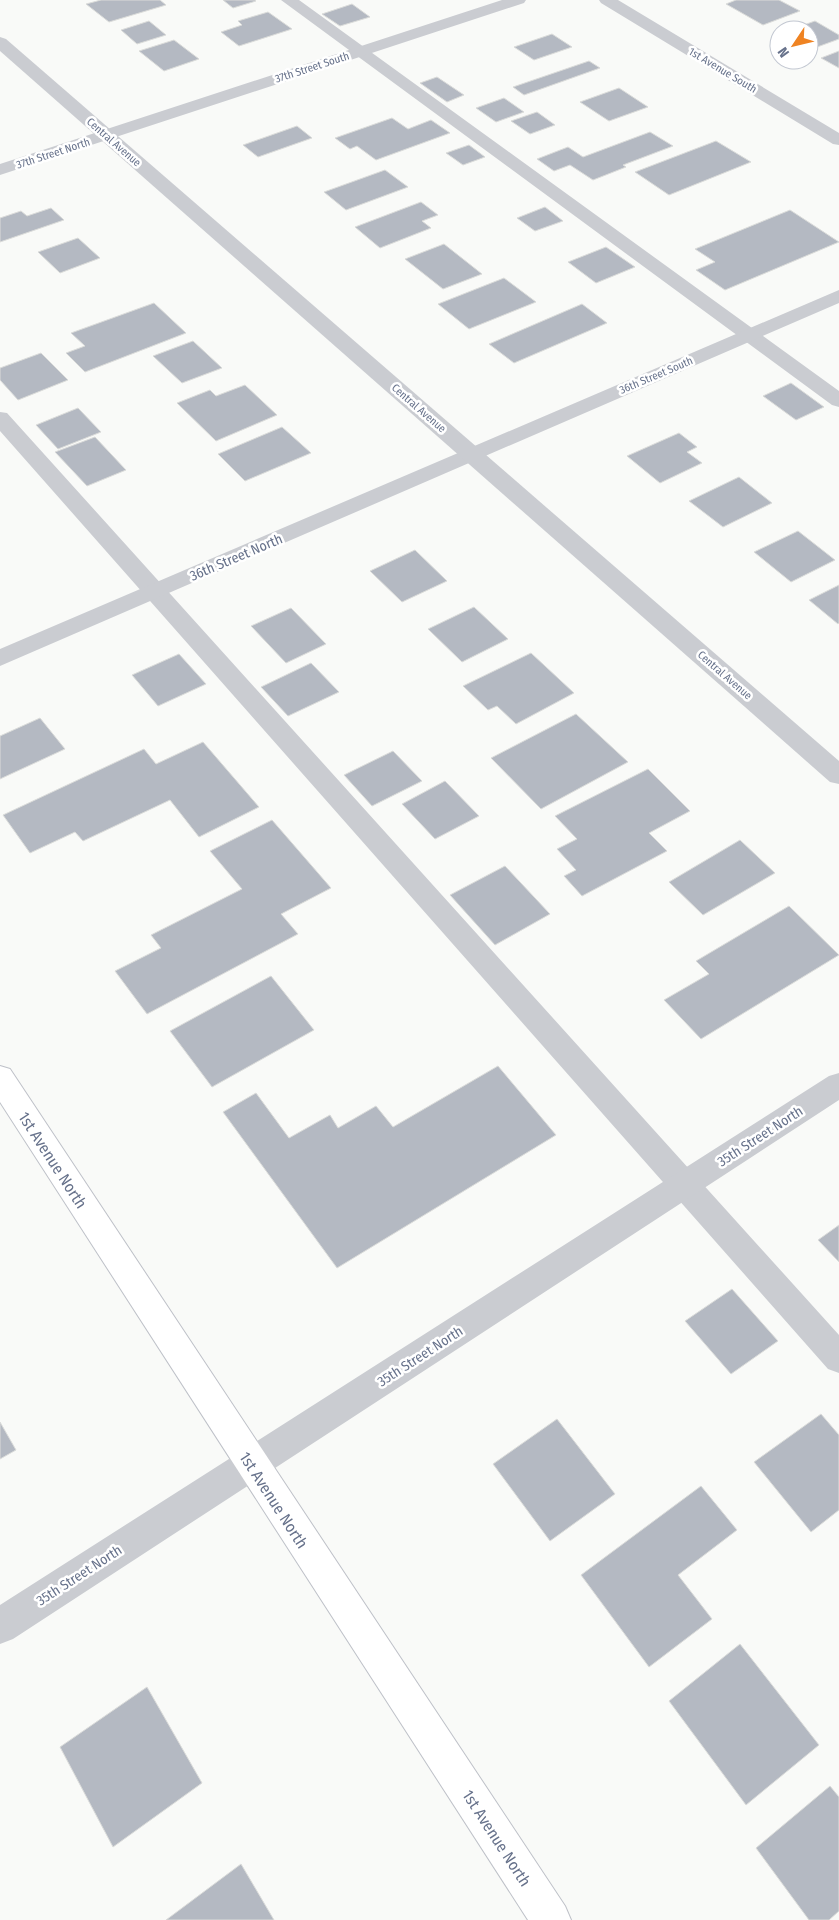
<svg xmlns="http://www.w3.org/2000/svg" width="839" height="1920" font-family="'Fira Sans Condensed',sans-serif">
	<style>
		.building { fill: #b4b9c2; stroke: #dbdcda }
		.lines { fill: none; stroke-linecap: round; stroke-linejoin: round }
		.secondary-casing { stroke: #bec1c8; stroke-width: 2 }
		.service { fill: #caccd1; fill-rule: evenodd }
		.minor { fill: #caccd1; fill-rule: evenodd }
		.tertiary { fill: #caccd1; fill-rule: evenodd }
		.secondary { fill: #fff; fill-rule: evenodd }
		.labels { text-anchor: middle; stroke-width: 5; stroke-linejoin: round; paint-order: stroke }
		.far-street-label { font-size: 11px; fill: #67728b; stroke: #fff }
		.street-label { font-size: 14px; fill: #67728b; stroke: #fff }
		.near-street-label { font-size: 16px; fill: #67728b; stroke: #fff }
	</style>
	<rect width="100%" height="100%" fill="#f9faf8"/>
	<path class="building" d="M101,0h59l6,5 -57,17 -23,-18z
		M223,0h32l1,1 -23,7z
		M736,0h43l21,11 -37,14 -37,-21z
		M352,4l18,13 -30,9 -18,-12z
		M268,12l24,17 -53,17 -18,-14 21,-7 -4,-4z
		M149,21l17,14 -29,9 -16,-14z
		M815,21l24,14v4l-30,11v-20h-19z
		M552,34l20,13 -38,13 -20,-13z
		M174,40l25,19 -35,12 -25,-20z
		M839,51v17l-18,-10z
		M589,61l11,7 -76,27 -11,-8z
		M437,77l27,18 -17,7 -27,-19z
		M619,88l29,19 -39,14 -29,-19z
		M504,98l20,14 -28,10 -20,-14z
		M537,112l18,13 -25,9 -19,-13z
		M392,118l16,11 23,-9 19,13 -74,27 -19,-14 -7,3 -15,-11z
		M297,126l15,12 -54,19 -15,-12z
		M650,132l23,14 -50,19 3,2 -33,13 -23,-15 -16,6 -17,-12 31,-12 15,10z
		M716,141l35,21 -82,33 -34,-23z
		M469,145l16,12 -22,8 -17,-12z
		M385,170l23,17 -62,23 -22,-18z
		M421,202l17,13 -16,6 9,7 -51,20 -25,-21z
		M545,207l18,14 -28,10 -18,-13z
		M51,208l13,12 -64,22v-24l21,-7 6,5z
		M790,210l49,32 -114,48 -29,-20 19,-8 -20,-13z
		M78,238l22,20 -40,15 -22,-21z
		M444,244l38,30 -39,15 -38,-30z
		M606,247l29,20 -39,16 -28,-21z
		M504,278l32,24 -67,27 -31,-25z
		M154,303l32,30 -101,39 -19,-19 19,-7 -14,-13z
		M582,304l25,19 -93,40 -25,-19z
		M193,341l29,27 -40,15 -29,-27z
		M41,353l27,27 -50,20 -18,-20v-12z
		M791,383l33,24 -28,13 -33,-24z
		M245,385l32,30 -61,26 -39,-38 33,-13 6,6z
		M78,408l23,24 -43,17 -22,-24z
		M282,427l29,26 -66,28 -27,-27z
		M679,433l18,14 -10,5 15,11 -42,20 -33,-27z
		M95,437l31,33 -39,16 -32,-34z
		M739,477l33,26 -49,24 -34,-26z
		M798,531l37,29 -44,22 -37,-30z
		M415,550l32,31 -45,21 -32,-31z
		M839,585v38l-1,1 -29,-24z
		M474,607l34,32 -46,23 -34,-33z
		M291,608l35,36 -40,19 -35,-37z
		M531,653l43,40 -58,31 -19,-18 -9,4 -25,-24z
		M179,654l27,30 -48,22 -26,-31z
		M311,663l28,29 -51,24 -27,-29z
		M576,714l52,48 -87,47 -50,-51z
		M40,718l25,31 -65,30v-43z
		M203,742l56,65 -60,30 -29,-37 -87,41 -8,-9 -45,21 -27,-38 141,-66 12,15z
		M393,751l29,30 -50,25 -28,-31z
		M648,769l42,42 -41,22 18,18 -85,45 -18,-20 12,-6 -19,-21 20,-10 -22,-23z
		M445,781l34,35 -44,23 -33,-35z
		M272,820l59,68 -50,26 17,20 -151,80 -32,-43 46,-23 -10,-13 91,-46 -32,-38z
		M740,840l35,33 -72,42 -34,-33z
		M505,866l45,48 -55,31 -45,-50z
		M789,906l50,49 -138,84 -37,-39 45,-26 -13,-13z
		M271,976l43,54 -102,57 -42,-56z
		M498,1066l58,69 -219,133 -114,-156 33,-19 33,45 41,-23 8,13 38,-22 17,21z
		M839,1225v37l-21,-22z
		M732,1289l46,52 -47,33 -46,-53z
		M821,1414l18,21v75l-28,22 -57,-70z
		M557,1419l58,75 -65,47 -57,-77z
		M0,1422l16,28 -16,9z
		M701,1486l36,44 -59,45 34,44 -63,48 -68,-92z
		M740,1644l79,101 -73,60 -77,-104z
		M147,1687l55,96 -89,64 -53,-100z
		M830,1786l9,11v114l-10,9h-20l-53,-72z
		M241,1864l33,56h-108z"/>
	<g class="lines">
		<defs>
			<path id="secondary" d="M0,1066l10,3 555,837 6,14h-43l-528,-818z"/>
		</defs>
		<use href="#secondary" class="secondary-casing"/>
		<path class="service" d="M281,0h18l540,391v16l-7,-2z
			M0,412l7,1 832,922v38l-11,-4 -828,-938z"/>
		<path class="minor" d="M502,0h24l-2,3 -524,172v-11z
			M599,0h19l221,133v12l-6,-1 -232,-141z
			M839,290v13l-839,363v-17z
			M839,1073v27l-826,539 -13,5v-39l829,-529z"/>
		<path class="tertiary" d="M0,37l6,2 833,722v23l-9,-2 -830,-731z"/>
		<use href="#secondary" class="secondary"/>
	</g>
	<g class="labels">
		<g class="far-street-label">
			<text transform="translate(312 67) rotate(-18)" y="4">37th Street South</text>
			<text transform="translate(723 70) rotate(31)" y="4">1st Avenue South</text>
			<text transform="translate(114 142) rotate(41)" y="4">Central Avenue</text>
			<text transform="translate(53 153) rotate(-18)" y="4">37th Street North</text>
			<text transform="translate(656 375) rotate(-23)" y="4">36th Street South</text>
			<text transform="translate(419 408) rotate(41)" y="4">Central Avenue</text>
			<text transform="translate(725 675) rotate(41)" y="4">Central Avenue</text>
		</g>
		<g class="street-label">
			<text transform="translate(236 557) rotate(-23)" y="5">36th Street North</text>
			<text transform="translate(760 1136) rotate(-33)" y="5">35th Street North</text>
			<text transform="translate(420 1356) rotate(-33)" y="5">35th Street North</text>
			<text transform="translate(79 1575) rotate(-33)" y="5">35th Street North</text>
		</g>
		<g class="near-street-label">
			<text transform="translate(53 1160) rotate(57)" y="6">1st Avenue North</text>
			<text transform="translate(274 1500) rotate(57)" y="6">1st Avenue North</text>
			<text transform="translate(497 1838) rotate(57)" y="6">1st Avenue North</text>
		</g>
	</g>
	<g transform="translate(794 45) rotate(235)"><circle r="24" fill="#ffffff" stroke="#c2c7d1"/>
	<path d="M0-4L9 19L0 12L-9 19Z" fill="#ef8322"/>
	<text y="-8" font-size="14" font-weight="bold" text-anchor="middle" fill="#67728b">N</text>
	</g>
</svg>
